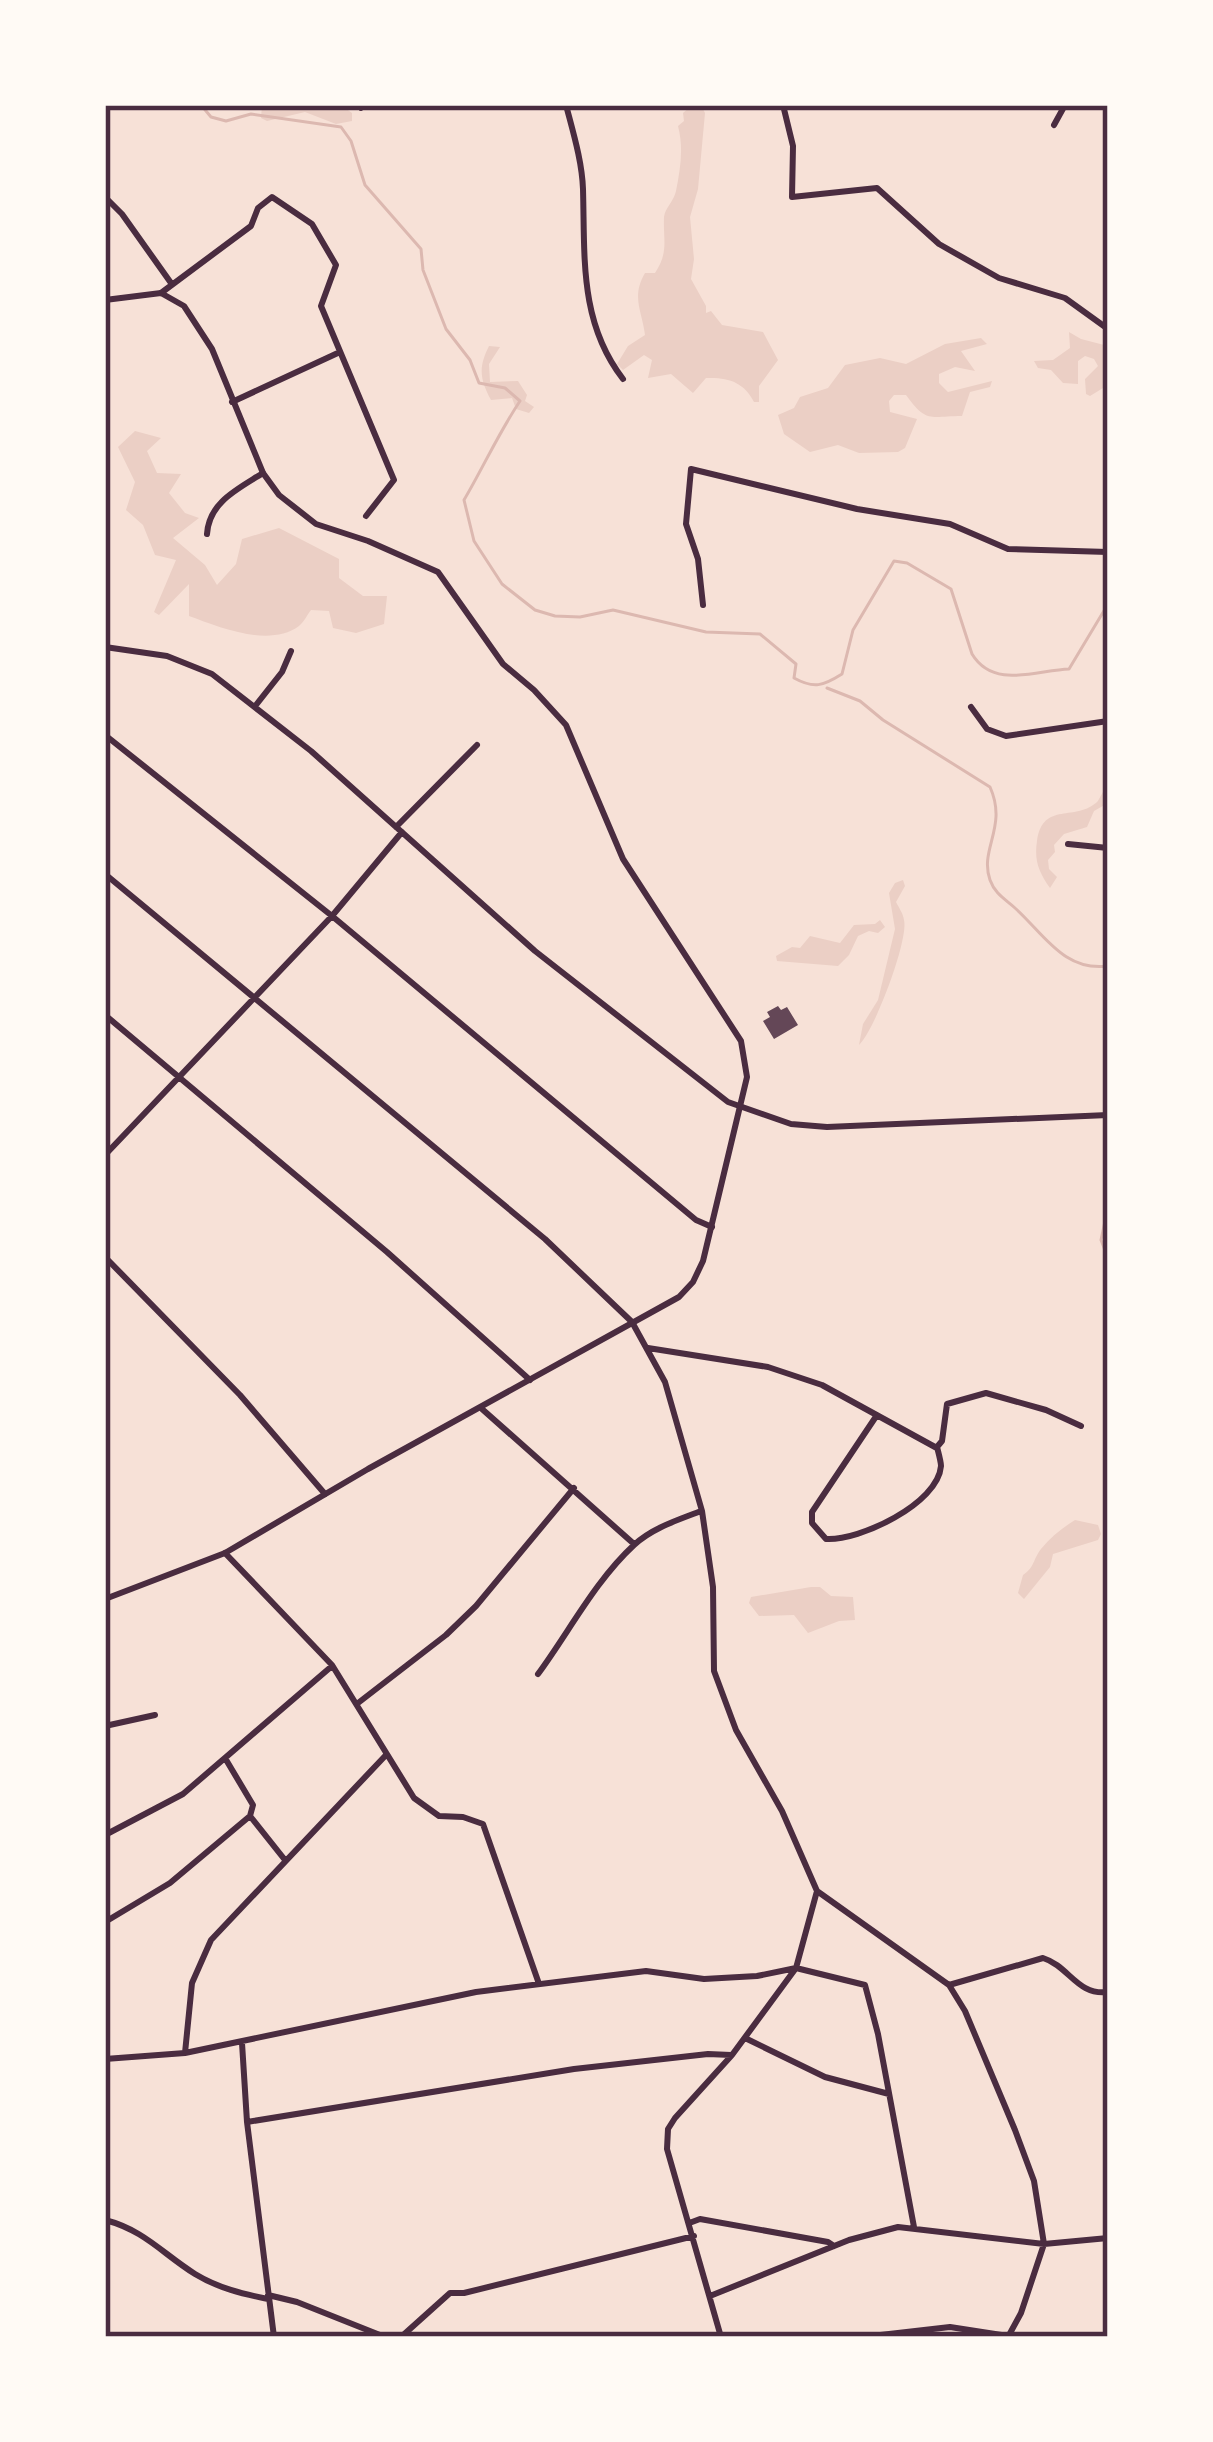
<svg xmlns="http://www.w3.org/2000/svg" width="1213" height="2442" font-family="'PT Sans',sans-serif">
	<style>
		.green { fill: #ebcfc5 }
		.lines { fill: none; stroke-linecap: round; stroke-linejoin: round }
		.stream { stroke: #dcb8b0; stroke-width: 3 }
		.building { fill: #644757 }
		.minor { stroke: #4a2c40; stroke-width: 6 }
		.tertiary { stroke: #4a2c40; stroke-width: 6 }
		.neatline { fill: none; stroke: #4a2c40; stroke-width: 4.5 }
	</style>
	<rect width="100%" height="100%" fill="#f7e1d7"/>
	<path class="green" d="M262,105h79l11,8v8l-16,3 -31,-12 -38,9 -6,-3z
		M692,105h9l4,8 -7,76 -8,28 4,42 -3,20 15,27v7l5,-2 11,14 41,7 15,28 -19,26v16h-5c-10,-20 -26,-25 -48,-24l-13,15 -22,-19 -23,4 4,-18 -8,-5 -21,15 -6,-6 11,-18 17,-11c-3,-24 -14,-38 0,-62h10c14,-21 8,-33 9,-56 1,-9 10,-16 12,-26 4,-21 8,-42 2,-65l6,-5 -1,-8z
		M1069,332l12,7 27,7v39l-18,11 -4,-2 -1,-15 13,-13 -4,-7 -9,-3 -7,5v23l-15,-1 -12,-13 -13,-2 -4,-7 19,-1 17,-12z
		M981,338l6,6 -26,7 14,20 -20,-4 -16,7v9l9,9 44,-11 -2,6 -20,5 -8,24c-32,0 -35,8 -56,-21h-12l-5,6 1,11 27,7 -12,29 -7,4 -39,1 -21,-8 -28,7 -26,-18 -6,-19 16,-7 6,-11 28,-9 17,-23 35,-7 26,6 39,-20z
		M489,346l11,1 -11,17 1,18 28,-1 9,14 -2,6 9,6 -5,6 -13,-4 -4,-11 -21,2c-11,-21 -13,-32 -2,-54z
		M135,431l26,7 -14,13 10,22 24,1 -12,19 16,20 14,5 -26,20 32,27 12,20 19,-21 6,-25 37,-11 60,31v19l24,18h24l-3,28 -28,9 -23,-5 -4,-17 -18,-1c-4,5 -7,12 -12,16 -30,22 -80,1 -110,-10v-32l-30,31 -5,-3 22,-52 -21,-5 -12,-30 -17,-15 9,-28 -17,-35z
		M1108,783v20l-14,8 -7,16 -23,7 -10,11 1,7 -7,8 1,9 8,8 -7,11c-11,-16 -16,-27 -13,-47 6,-41 39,-18 61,-40 1,-2 9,-16 10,-18z
		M903,880l2,6 -9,16c3,6 7,11 8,18 5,19 -29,110 -45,125l4,-21 15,-24 17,-71 -6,-36 6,-10z
		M880,920l5,7 -7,6 -9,-2 -11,5 -9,19 -11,11 -61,-5 -1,-5 16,-9 8,1 10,-12 30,7 14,-18 21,-1z
		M1075,1520l23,5 3,9 -3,6 -45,14 -3,13 -26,32 -6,-6 5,-18c12,-8 10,-16 18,-26 10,-12 21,-21 34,-29z
		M811,1587h9l11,9 22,1 2,23 -16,1 -31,12 -14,-18 -35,1 -10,-13 2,-6z"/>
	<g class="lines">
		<path class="stream" d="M201,105l10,12 15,4 25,-7 90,13 10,14 14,44 56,64 2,21 23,59 24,31 9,23 26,5 15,13c-22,33 -36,65 -56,99l10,41 28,43 33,26 20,6 25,1 33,-7 93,22 54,2 36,30 -2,14c20,11 29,8 48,-4l11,-44 41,-69 13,2 44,26 21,65c22,36 65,16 97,15l39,-65
			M827,688l33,13 23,19 107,67c18,40 -11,62 0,93 5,14 15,19 25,28 29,26 49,64 93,58
			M1108,1207l-7,33 7,18"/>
	</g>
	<path class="building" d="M778,1006l3,4 6,-3 11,18 -24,14 -11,-18 7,-4 -3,-5z"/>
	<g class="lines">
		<path class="minor" d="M360,105l1,3
			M566,105c7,27 16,56 17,84 2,68 -4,133 40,190
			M783,105l10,41 -1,51 85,-9 62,56 60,34 66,20 43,31
			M1054,125l11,-20
			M105,197l17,17 49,69
			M161,293l90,-67 7,-18 14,-11 40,27 24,41 -15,41 73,174 -28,36
			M232,402l108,-50
			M207,534c2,-32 31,-45 56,-61
			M703,605l-5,-46 -12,-35 5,-55 166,40 93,15 58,25 100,3
			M105,647l62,9 45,18 99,77 224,200 193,151 63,22 36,3 281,-12
			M256,705l26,-33 9,-21
			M971,707l16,22 19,7 102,-15
			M105,735l227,181 364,304 16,7
			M396,827l81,-82
			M1068,844l40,4
			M105,874l440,365 87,83 33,60 37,129 11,76 1,84 22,59 46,81 35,80 132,94 16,26 50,119 19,51 10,63 -23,69 -13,24
			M105,1015l282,237 143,128
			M105,1155l227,-239 70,-84
			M105,1257l135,138 85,99
			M648,1348l120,19 54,18 113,62
			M482,1409l152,135
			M877,1415l-65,97v11l14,16c33,2 112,-35 115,-73 0,-4 -3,-15 -4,-19l5,-6 5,-37 39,-11 60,17 35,16
			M225,1553l107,112 82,133 25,18 24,1 20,7 55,157
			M538,1674c31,-42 57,-93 96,-129 18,-17 44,-25 67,-34
			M358,1703l88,-68 30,-29 98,-118
			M105,1726l50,-11
			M250,1816l35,44
			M105,1835l78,-41 149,-128
			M105,1922l65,-39 80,-67 3,-11 -28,-47
			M949,1985l94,-27c26,8 34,38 65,34
			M745,2038l80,39 64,17
			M242,2043l5,79 27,215
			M185,2053l7,-70 19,-43 175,-185
			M105,2059l80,-6 291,-61 170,-21 58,8 53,-3 39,-8 69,17 13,49 36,193
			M247,2122l327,-53 134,-15 23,1
			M105,2220c39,10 58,34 90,54 23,14 48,20 73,25
			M692,2222l8,-3 128,23 6,4
			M268,2295l29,7 88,35
			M710,2296l139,-56 49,-13 146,17 64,-6
			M401,2337l49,-44h14l230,-57
			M721,2337l-54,-188 1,-20 7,-11 57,-63 64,-87 21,-77
			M863,2337l87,-10 58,9"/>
		<path class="tertiary" d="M105,300l56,-7 23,13 28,43 51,124 16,22 37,29 52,17 70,31 65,92 31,26 32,35 57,134 118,182 6,36 -44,184 -10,21 -14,15 -311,172 -143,84 -120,46"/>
	</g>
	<rect width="1213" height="2442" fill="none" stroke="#fffaf5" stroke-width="216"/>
	<rect x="108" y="108" width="997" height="2226" class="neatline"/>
</svg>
